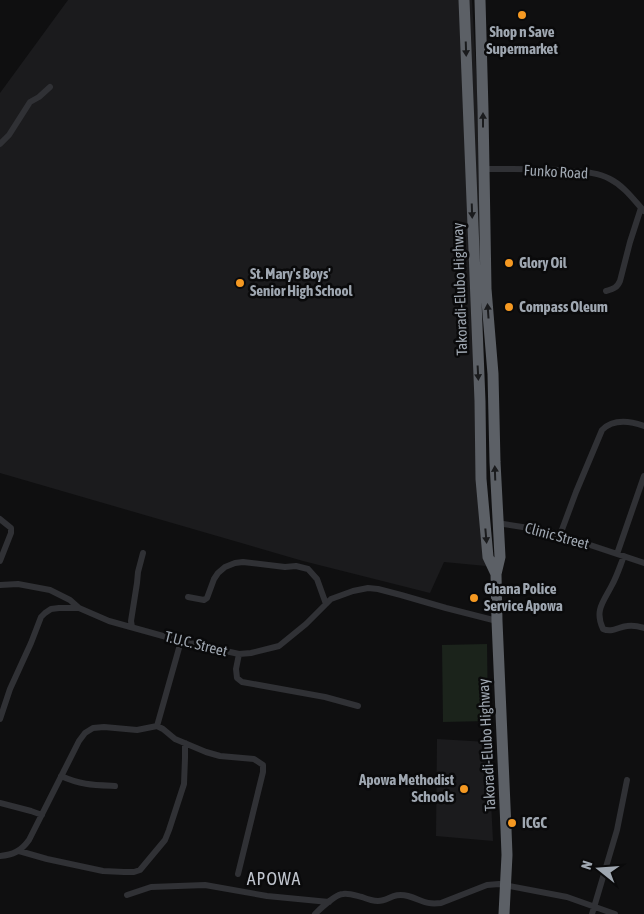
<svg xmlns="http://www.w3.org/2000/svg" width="644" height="914" font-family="'Asap Condensed',sans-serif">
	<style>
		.built { fill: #1b1b1d }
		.pitch { fill: #1b231b }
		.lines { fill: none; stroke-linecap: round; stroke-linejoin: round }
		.street { stroke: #303135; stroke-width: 6 }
		.highway { stroke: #5c6066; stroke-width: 11 }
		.oneway { fill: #1a1b1d }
		.poi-dot { fill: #f59922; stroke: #0a0a0b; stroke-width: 2 }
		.labels { text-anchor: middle; stroke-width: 5; stroke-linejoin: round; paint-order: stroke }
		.poi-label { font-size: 15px; font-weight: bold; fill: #9fa7b1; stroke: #0a0a0b; text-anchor: start }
		.street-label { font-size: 15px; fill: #9fa7b1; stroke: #0a0a0b }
		.quarter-label { font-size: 18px; letter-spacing: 1px; fill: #c0c5ce; stroke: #0a0a0b }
	</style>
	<rect width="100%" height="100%" fill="#0f0f10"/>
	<path class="built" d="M68,0h404l5,87 9,479 -42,-4 -14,31 -127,-32 -303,-88v-380z
		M437,739l51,3 5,99 -57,-5z"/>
	<path class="pitch" d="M487,644l1,77 -45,1 -1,-77z"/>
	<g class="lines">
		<path class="street" d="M0,144l9,-9 21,-33 9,-5 11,-10
			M484,169c30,0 59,-1 89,2 13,1 26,2 37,8 14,7 24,21 34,32
			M606,291c7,-2 11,-3 14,-10l10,-39 11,-34
			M0,519l11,9v5l-11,28
			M497,523l45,7 18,5 84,28
			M560,535l16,-43 26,-62c11,-11 28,-9 42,-4
			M617,554l27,-78
			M624,556c-4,10 -7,20 -12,29 -8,16 -18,25 -9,44 9,4 15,-2 24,-3 6,-1 11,0 17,2
			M0,585l18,-1 32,6 20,10 9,8 30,13 72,20 58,13 12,-1 28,-7 27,-22 25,-25 22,-8 15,-3 10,1 23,6 45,13 51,13
			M188,597l16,3 3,-2 7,-19 4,-6 7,-6 10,-4 8,-1 42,5 11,-1 12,3 9,10 9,25
			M132,627l-1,-6 6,-38 1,-11 5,-19
			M239,654l-3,15 1,9 5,4 83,15 33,9
			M0,719l10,-30 21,-46 10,-26 4,-4 6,-4 8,-1h20
			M157,726l24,-85
			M61,776c20,9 32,9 54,10
			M0,803l31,8 11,4
			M19,851l28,8 56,12 21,1h10l6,-2 25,-30 4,-10 15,-46 1,-26v-15
			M0,856c13,-1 21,-5 29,-16l50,-99 6,-8 8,-5 11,-1 33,3 20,-4 6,3 12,10 31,13 14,4 34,3 9,6v7l-25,102
			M127,895l24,-8 54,-2 62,11 62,6
			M315,914c5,-5 21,-20 28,-20 6,-1 14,2 19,3 5,2 10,4 16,4 11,0 15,-9 30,-5 14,4 17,9 33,7l46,-18 12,-1 68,13 48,17
			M592,914l25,-84 10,-50"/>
		<path class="highway" d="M464,0l16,401 1,78 7,78 8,17
			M480,0l3,110 3,179 7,85 2,88 5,95 -4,17 1,47 9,208 1,26 -3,59"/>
	</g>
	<defs><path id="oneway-solid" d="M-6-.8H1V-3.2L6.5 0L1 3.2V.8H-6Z" transform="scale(1.25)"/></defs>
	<g class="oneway">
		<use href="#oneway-solid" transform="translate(466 49) rotate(88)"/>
		<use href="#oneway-solid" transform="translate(483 120) rotate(-90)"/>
		<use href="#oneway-solid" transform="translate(472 211) rotate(88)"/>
		<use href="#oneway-solid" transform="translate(488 311) rotate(-94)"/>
		<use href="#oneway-solid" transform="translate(478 373) rotate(87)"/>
		<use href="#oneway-solid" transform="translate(495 473) rotate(-92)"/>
		<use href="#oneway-solid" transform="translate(486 536) rotate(85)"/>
	</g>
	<g class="poi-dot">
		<circle cx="522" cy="15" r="5"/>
		<circle cx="509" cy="263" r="5"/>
		<circle cx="240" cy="283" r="5"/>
		<circle cx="509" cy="307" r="5"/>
		<circle cx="474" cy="598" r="5"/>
		<circle cx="464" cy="789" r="5"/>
		<circle cx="512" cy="823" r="5"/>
	</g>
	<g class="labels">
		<g class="poi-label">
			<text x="522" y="37" text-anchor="middle">Shop n Save<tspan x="522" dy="17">Supermarket</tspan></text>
			<text x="519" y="268">Glory Oil</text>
			<text x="250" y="279">St. Mary's Boys'<tspan x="250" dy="17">Senior High School</tspan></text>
			<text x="519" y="312">Compass Oleum</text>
			<text x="484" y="594">Ghana Police<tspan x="484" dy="17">Service Apowa</tspan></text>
			<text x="454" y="785" text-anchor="end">Apowa Methodist<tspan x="454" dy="17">Schools</tspan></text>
			<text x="522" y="828">ICGC</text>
		</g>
		<g class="street-label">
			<text transform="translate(556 172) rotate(3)" y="5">Funko Road</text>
			<text transform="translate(460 289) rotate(-92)" y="5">Takoradi-Elubo Highway</text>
			<text transform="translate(557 536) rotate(15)" y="5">Clinic Street</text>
			<text transform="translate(196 644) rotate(14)" y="5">T.U.C. Street</text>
			<text transform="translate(487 745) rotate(-93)" y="5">Takoradi-Elubo Highway</text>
		</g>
		<g class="quarter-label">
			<text x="274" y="885">APOWA</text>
		</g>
	</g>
	<g transform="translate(599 869) rotate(287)" stroke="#0a0a0b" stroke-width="4" paint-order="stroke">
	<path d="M0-4L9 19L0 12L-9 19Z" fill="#9fa7b1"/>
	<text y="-8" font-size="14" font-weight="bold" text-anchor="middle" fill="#9fa7b1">N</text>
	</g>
</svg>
